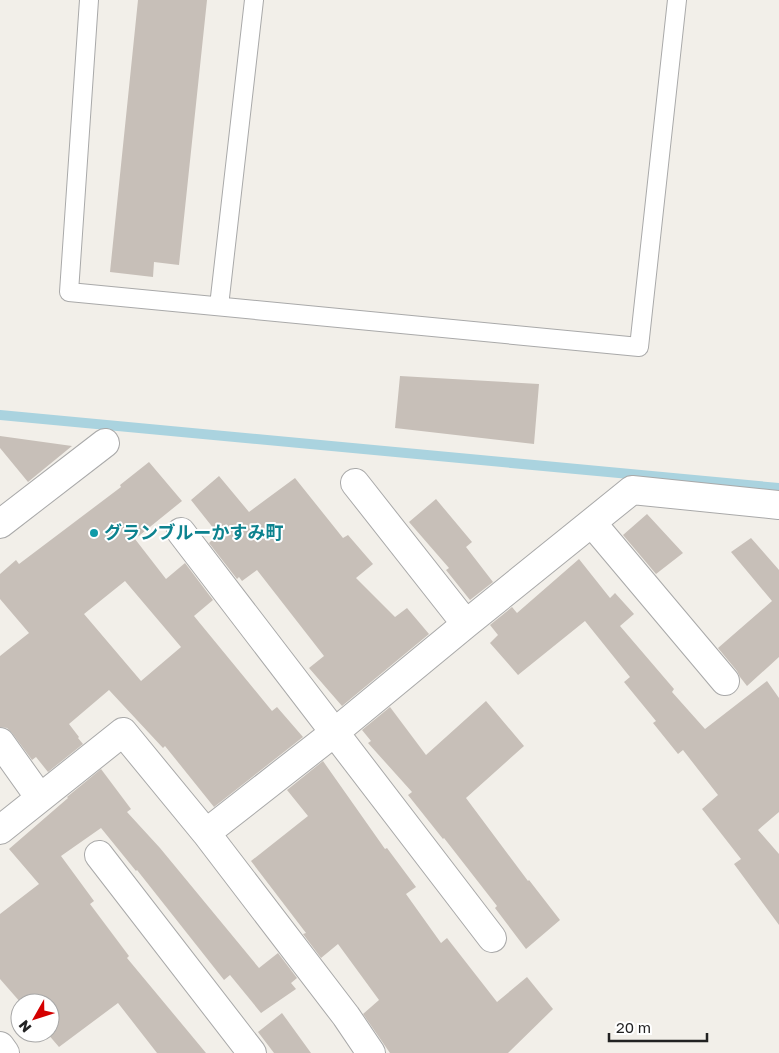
<svg xmlns="http://www.w3.org/2000/svg" width="779" height="1053" font-family="'Golos Text','Noto Sans JP',sans-serif">
	<style>
		.lines { fill: none; stroke-linecap: round; stroke-linejoin: round }
		.stream { stroke: #aad3df; stroke-width: 10 }
		.building { fill: #c7bfb8; fill-rule: evenodd }
		.service-casing { stroke: #a9a9a9; stroke-width: 20 }
		.minor-casing { stroke: #a9a9a9; stroke-width: 30 }
		.tertiary-casing { stroke: #a9a9a9; stroke-width: 30 }
		.service { stroke: #fff; stroke-width: 18 }
		.minor { stroke: #fff; stroke-width: 28 }
		.tertiary { stroke: #fff; stroke-width: 28 }
		.culture-dot { fill: #0f9aa8; stroke: #fff; stroke-width: 2 }
		.labels { text-anchor: middle; stroke-width: 4; stroke-linejoin: round; paint-order: stroke }
		.culture-label { font-size: 18px; font-weight: bold; fill: #0d838f; stroke: #fff; text-anchor: start }
	</style>
	<rect width="100%" height="100%" fill="#f2efe9"/>
	<g class="lines">
		<path class="stream" d="M0,415l779,73"/>
	</g>
	<path class="building" d="M138,0h69l-28,265 -25,-3 -1,15 -43,-5z
		M400,376l139,8 -5,60 -139,-16z
		M0,436l72,10 -44,36 -28,-34z
		M149,462l33,39 -47,38 31,40 19,-16 28,37 -19,16 78,95 5,-4 26,30 -89,70 -49,-61 -2,2 -54,-58 -40,34 10,13 -1,1 5,6 -35,28 -12,-15 -4,3 -20,-27 -5,-5 -7,-1v-71l29,-23 -29,-34v-25l16,-14 3,4 102,-77 -1,-2zM125,581l56,66 -40,34 -57,-67z
		M219,476l30,36 46,-34 48,60 5,-3 25,29 -17,14 39,39 12,-9 22,26 -87,72 -33,-38 15,-12 -67,-86 -15,11 -3,-4 -2,2 -28,-36 9,-9 -27,-34z
		M436,499l36,43 -6,5 27,35 -23,18 -24,-30 3,-2 -40,-46z
		M647,514l36,39 -27,21 -33,-39z
		M751,538l28,32v87l-32,29 -7,-9 -3,-6 -19,-23 54,-47 -41,-49z
		M579,559l31,39 5,-5 19,21 -14,12 54,63 -2,3 33,37 62,-48 12,17v114l-21,18 21,24v71l-45,-61 7,-5 -39,-50 16,-14 -35,-45 -5,4 -25,-31 3,-2 -32,-39 6,-5 -45,-56 -67,54 -28,-32 8,-8 -8,-10 22,-18 5,6z
		M486,701l38,45 -58,52 62,83 1,-1 31,40 -34,29 -31,-41 2,-2 -53,-68 -1,1 -35,-44 4,-3 -44,-49 3,-2 -9,-11 28,-23 36,48z
		M323,761l62,88 2,-1 29,39 -10,7 35,49 6,-5 50,64 30,-25 26,32 -45,44h-118l-27,-39 16,-14 -41,-56 -17,14 -18,-24 3,-1 -55,-72 57,-45 -21,-26z
		M101,769l30,40 -4,3 33,36 99,120 19,-15 19,25 -6,5 5,6 -35,24 -31,-38 -6,5 -87,-110 -1,1 -35,-43 -40,28 33,45 -4,3 39,52 -2,2 79,95h-49l-39,-50 -59,44 -12,-14h3v-30h-29l-21,-24v-65l39,-30 -30,-35 59,-51 -1,-1z
		M282,1013l29,40h-37l-16,-21z"/>
	<g class="lines">
		<defs>
			<path id="service" d="M89,0l-20,292 570,55 38,-347
				M219,306l35,-306"/>
			<path id="minor" d="M355,483l111,141
				M592,523l133,158
				M0,524l105,-81
				M181,532l311,406
				M0,742l40,56
				M0,830l123,-98 83,101 140,183 25,37
				M206,833l129,-101 131,-108 166,-134 147,15
				M99,855l153,198"/>
			<path id="tertiary" d="M0,1046l5,7"/>
		</defs>
		<use href="#service" class="service-casing"/>
		<use href="#minor" class="minor-casing"/>
		<use href="#tertiary" class="tertiary-casing"/>
		<use href="#service" class="service"/>
		<use href="#minor" class="minor"/>
		<use href="#tertiary" class="tertiary"/>
	</g>
	<circle class="culture-dot" cx="94" cy="533" r="5"/>
	<g class="labels">
		<g class="culture-label">
			<text x="104" y="539">グランブルーかすみ町</text>
		</g>
	</g>
	<g transform="translate(35 1018) rotate(231)"><circle r="24" fill="#ffffff" stroke="#a7a7a7"/>
	<path d="M0-4L9 19L0 12L-9 19Z" fill="#d40000"/>
	<text y="-8" font-size="14" font-weight="bold" text-anchor="middle" fill="#222222">N</text>
	</g>
	<path d="M609 1033v8h98v-8" fill="none" stroke="#222222" stroke-width="2.5"/>
	<text x="616" y="1033" font-size="15" fill="#222222" stroke="#ffffff" stroke-width="4" paint-order="stroke">20 m</text>
</svg>
